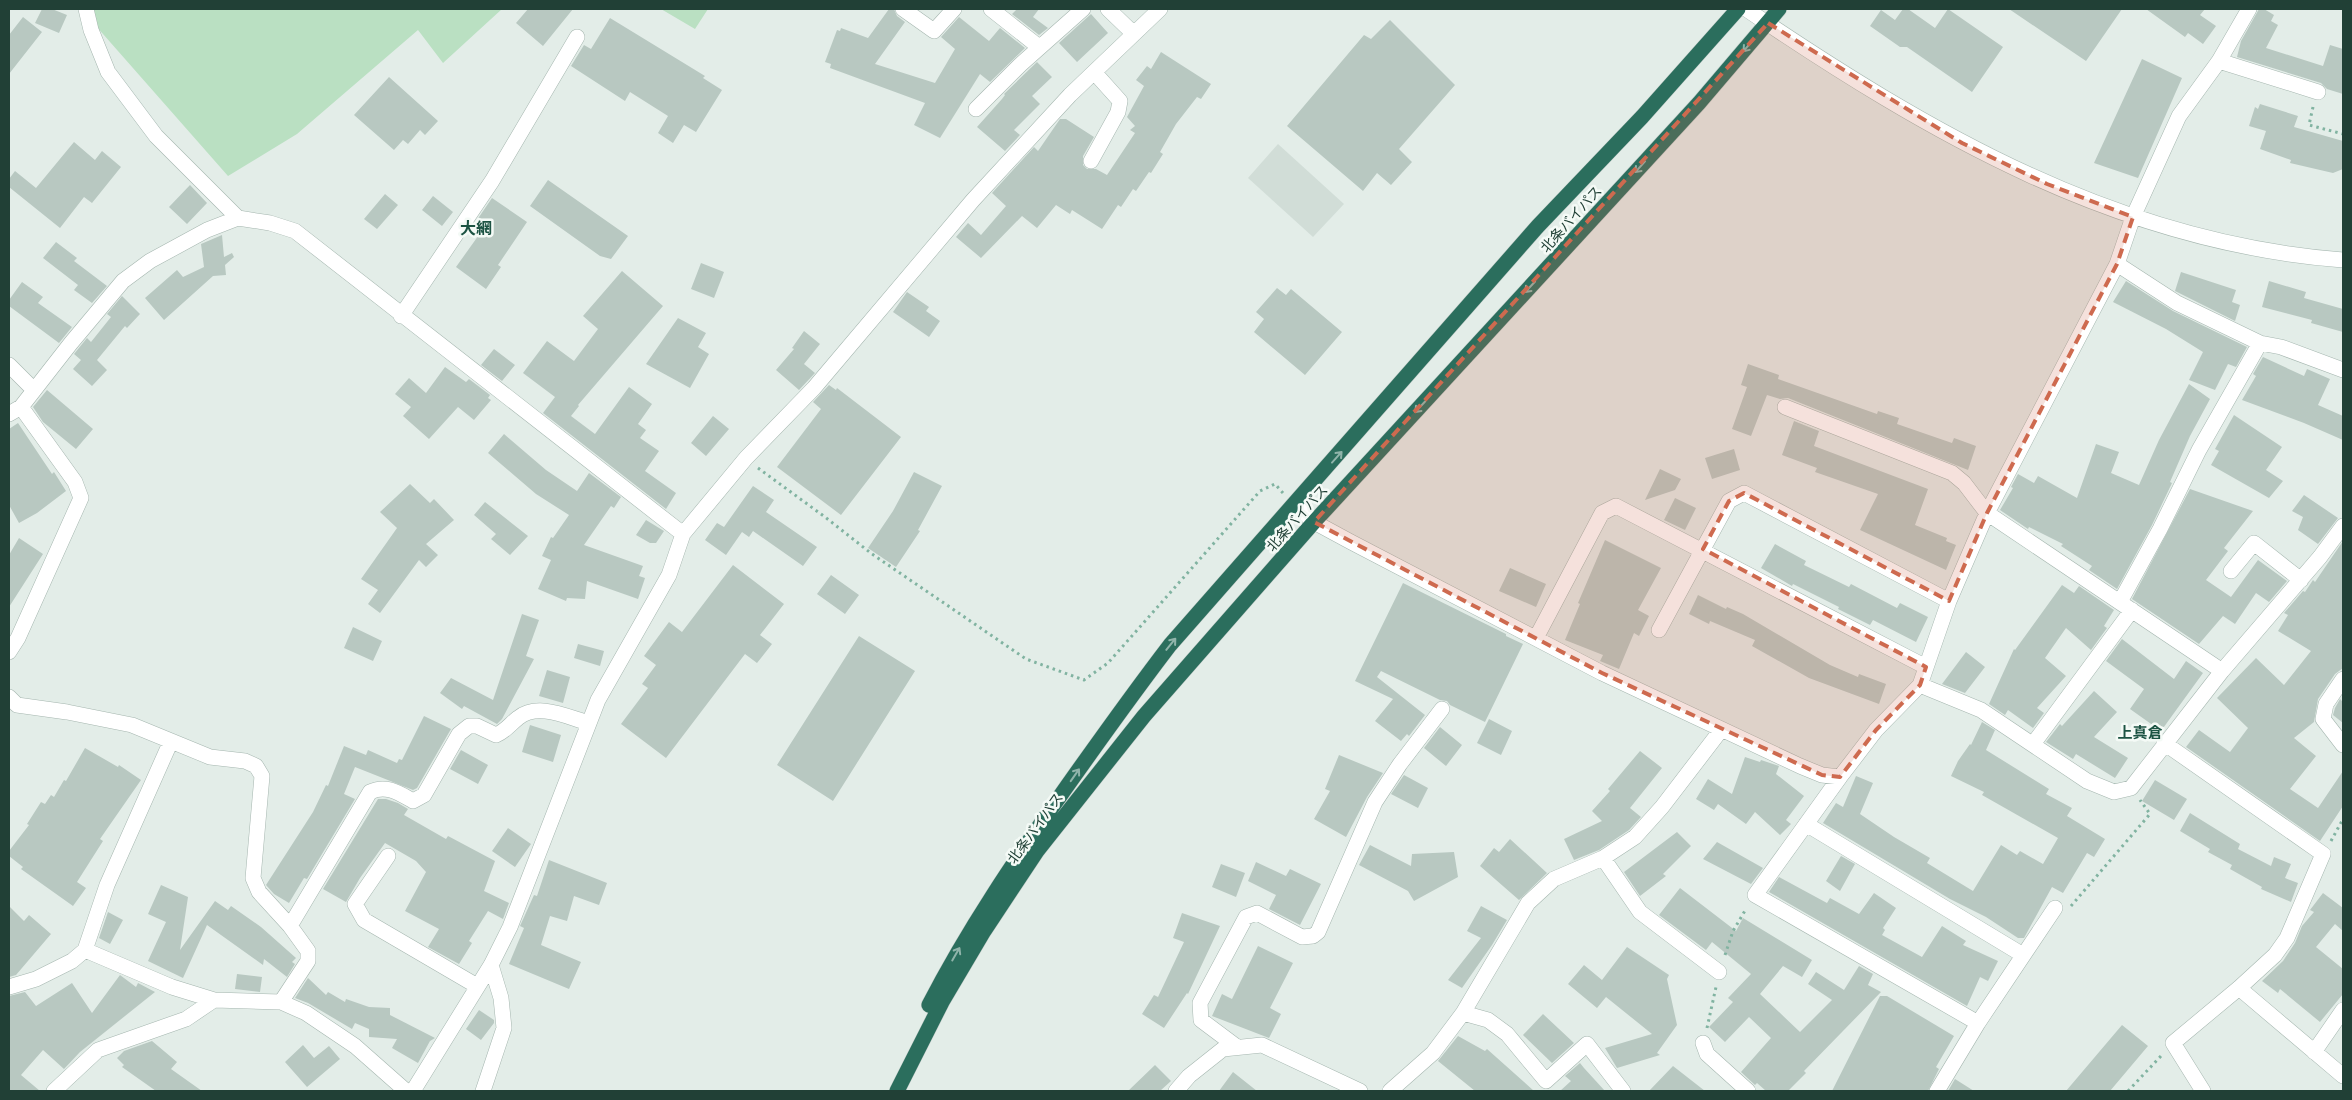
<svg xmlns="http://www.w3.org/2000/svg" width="2352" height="1100" font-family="Helvetica,'Noto Sans JP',sans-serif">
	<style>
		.built { fill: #d1ddd7 }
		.green { fill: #bae0c2 }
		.building { fill: #b8c8c1 }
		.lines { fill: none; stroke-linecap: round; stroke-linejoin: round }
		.minor-casing { stroke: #a5b6af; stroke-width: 16 }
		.highway-casing { stroke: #c1cac7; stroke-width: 16 }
		.path { stroke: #81b3a1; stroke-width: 3; stroke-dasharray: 2.5 4; stroke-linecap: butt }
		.minor { stroke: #fff; stroke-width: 15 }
		.highway { stroke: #2b6e5d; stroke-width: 15 }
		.oneway { stroke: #90b4aa }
		.marked { fill: #ce6a4f; fill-opacity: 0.2; stroke: #ce6a4f; stroke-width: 4; stroke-dasharray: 10 6; stroke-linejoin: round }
		.labels { text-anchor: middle; stroke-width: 5; stroke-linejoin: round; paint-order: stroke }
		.street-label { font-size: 14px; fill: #214036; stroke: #f4faf6 }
		.neighbourhood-label { font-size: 15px; font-weight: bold; fill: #1c5343; stroke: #f4faf6 }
		.quarter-label { font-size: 16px; font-weight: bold; fill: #1c5343; stroke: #f4faf6 }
	</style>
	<rect width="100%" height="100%" fill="#e3ede8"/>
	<path class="built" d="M1278,144l66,60 -31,33 -65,-59z"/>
	<path class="green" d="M81,9h421l-59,54 -25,-33 -121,104 -69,42z
		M661,9h47l-13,20z"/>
	<path class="building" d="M42,9h10l15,6 -8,18 -24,-10z
		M528,9h45l-30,37 -27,-23z
		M889,9h5l3,7 8,6 -30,42 60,19 20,-34 -14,-12 18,-20 30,24 11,-13 25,20 -35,34 -10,-8 -40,64 -26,-13 11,-22 -95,-35 1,-4 -6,-2 12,-32 3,1 1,-3 27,10z
		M1017,9h22l-6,8 15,11 -9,7 -27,-21z
		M1903,9h5l27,19 13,-19 55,38 -31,45 -65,-45h-7l-30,-21 11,-16 14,10z
		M2009,9h113l-36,52z
		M2146,9h59l-5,6 16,11 -13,18 -15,-11 -3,4z
		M2259,9h5l10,6 -3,6 7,4 -12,23 57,18 7,-21 13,4v45l-16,-5 -6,-6 -84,-26 4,-16z
		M1091,14l17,19 -31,29 -18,-19z
		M23,17l19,15 -33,42v-39z
		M610,18l95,58 -2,2 19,12 -26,42 -12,-7 -11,18 -15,-10 10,-17 -38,-24 -5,9 -54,-35 13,-21 7,4z
		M1390,20l65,65 -56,64 13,13 -21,23 -14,-12 -14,18 -76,-65 77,-91 7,4z
		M1161,52l50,32 -10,15 -4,-2 -21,27 -16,28 3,2 -12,19 -2,-1 -13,19 -3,-2 -12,18 -3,-2 -16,24 -30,-19 -2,4 -14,-9 -19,23 -15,-12 -41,42 -25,-21 12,-14 13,12 25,-29 -14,-13 42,-46 4,4 22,-32h6l28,18 -11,19v9l4,4h9l11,6 28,-42 -5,-3 5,-4 -8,-9 17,-31 -8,-6 11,-14 4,3z
		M2142,59l40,19 -44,100 -44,-15z
		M1037,62l15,15 -20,19 8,8 -26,26 6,5 -15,16 -28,-24 25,-28 3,-4 -1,-1z
		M389,77l49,44 -13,14 -5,-5 -12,14 -5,-4 -9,10 -40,-35z
		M2260,104l38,12 -4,11 49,14v28l-10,4 -43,-10 1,-3 -31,-11 6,-18 -17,-5 6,-19 3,2z
		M74,142l21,18 7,-9 19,16 -29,36 -8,-6 -24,31 -51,-41v-8l6,-8 21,17z
		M548,180l80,56 -17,23 -11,-3 -70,-50z
		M190,185l17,18 -20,21 -18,-17z
		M385,194l13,11 -21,24 -13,-10z
		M433,196l20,16 -11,14 -20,-16z
		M492,198l35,24 -29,43 3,2 -15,22 -30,-22 30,-42 -9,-5z
		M222,235l2,22 8,-4 2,4 -9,8 1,10 -13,1 -49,44 -19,-22 32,-28 6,7 21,-10 -3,-23z
		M56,242l21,16 -3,3 33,25 -15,17 -18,-13 4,-5 -35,-27z
		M701,263l23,9 -10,26 -23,-9z
		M622,271l41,35 -85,99 1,1 -8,10 24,18 34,-47 23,17 -14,20 8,6 -6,8 19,13 -14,20 31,22 -10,16 -123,-96 12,-16 -32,-24 24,-32 27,20 24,-32 -15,-13z
		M2181,272l55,18 -4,12 8,3 -5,16 -60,-30z
		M2126,281l47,30 74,36 -11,20 -8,-3 -13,26 -26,-10 14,-28 -37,-23 -53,-27z
		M2269,281l37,11 -2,6 39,11v23l-32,-9 1,-3 -50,-13z
		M22,282l21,15 -5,6 34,24 -13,16 -50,-37v-6z
		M1277,288l9,7 5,-6 51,43 -37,43 -51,-43 10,-13 -8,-7z
		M907,292l22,15 -3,4 14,10 -11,16 -36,-25z
		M122,296l18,18 -13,14 -2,-2 -28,34 10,10 -15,16 -19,-17 8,-9 -7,-6 13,-16 4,4 20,-25 -4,-3z
		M678,318l28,15 -8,14 11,7 -19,34 -44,-24z
		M804,331l16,13 -16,20 11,9 -16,17 -23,-20 18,-21 -2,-1z
		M494,349l21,16 -13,16 -21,-16z
		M2263,357l41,19 3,-7 23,10 -12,26 25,11v24l-39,-17 -62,-23 14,-24 -3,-2z
		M1748,364l31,11 -1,4 99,35 1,-3 21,7 -2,6 55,19 2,-5 22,8 -8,24 -180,-72 -8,1 -13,-4 -16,41 -19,-7 15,-42 -6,-2z
		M445,367l21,15 3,-3 21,16 -2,3 3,2 -17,20 -16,-13 -29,32 -26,-23 8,-9 -16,-13 14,-16 17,15z
		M2189,384l21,15 -20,37 -20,46 2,1 -20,42 -35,64 -28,-19 3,-4 -31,-20 2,-2 -34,-17 -1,2 -28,-19 13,-22 -2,-1 7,-13 16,9 4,-7 39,22 19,-54 23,8 -8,21 28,12 20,-45z
		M829,385l7,5 1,-2 64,49 -60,78 -64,-48 44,-58 -8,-7z
		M47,390l46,39 -17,20 -33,-27 -10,-15z
		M2234,415l48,32 -16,23 17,11 -14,17 -58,-33 8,-14 -4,-2z
		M713,416l16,13 -23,27 -15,-13z
		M1794,421l25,10 -5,15 114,43 -13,36 32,13 -1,3 10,4 -10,25 -86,-40 18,-36 -63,-22 2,-4 -35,-13z
		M18,423l34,51 2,-2 12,19 -29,22 -18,10 -10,-18v-76z
		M504,434l42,36 31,21 12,-18 32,24 -7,11 -3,-2 -27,39 59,21 -4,10 6,2 -7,21 -51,-18 -2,18 -18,-1 -1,3 -28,-12 13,-29 -9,-4 9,-19 2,1 16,-23 -33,-21 -48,-41z
		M1734,449l6,21 -28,9 -7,-21z
		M1660,469l21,10 -6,11 -30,10z
		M914,472l28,14 -24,44 2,1 -24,36 -28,-19 25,-37z
		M410,484l20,19 4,-4 20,21 -28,24 12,11 -12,12 -7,-7 -39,53 -12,-9 10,-14 -17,-11 36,-51 -17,-16z
		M753,486l21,14 -8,12 51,35 -14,19 -50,-35 -4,6 -7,-5 -16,23 -21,-15 12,-17 7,4z
		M2190,489l63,22 -29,37 4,3 -22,29 25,17 27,-37 29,21 -18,21 -13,-9 -21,31 -12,-8 -24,28 -67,-45z
		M2304,495l34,23 -20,26 -20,-14 5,-13 -11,-6z
		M1675,498l21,10 -11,22 -21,-10z
		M485,502l43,34 -18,19 -19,-16 5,-5 -22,-19z
		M646,520l18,11 -8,12h-6l-14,-8z
		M19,538l24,16 -34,53v-52z
		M1605,540l56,28 -23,42 11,6 -10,20 -5,-3 -15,36 -19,-8 3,-6 -38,-15 15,-36 -2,-1z
		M2343,541v127l-8,6 -17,25 -4,23 -20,16 22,18 -26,33 28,19 25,-37v35l-23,35 -134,-94 13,-17 31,22 18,-24 -31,-30 39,-40 28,27 27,-34 -33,-20 10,-16 -4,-2 19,-22 2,1 8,-12 2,2z
		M1775,544l31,17 -2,4 45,22 2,-3 46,24 3,-5 28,14 -12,25 -43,-22 -3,5 -32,-16 1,-2 -46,-23 -1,2 -31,-18z
		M733,565l51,39 -24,31 12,9 -15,19 -12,-9 -79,104 -45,-34 27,-36 -6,-4 14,-19 -12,-9 25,-34 13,10z
		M1510,568l36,16 -10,23 -37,-16z
		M831,575l28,20 -14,19 -28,-20z
		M1403,583l103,51v2l17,8 -38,78 -35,-17 -3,-4 -7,-1 -59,-29 -4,6 48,38 -16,21 -2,-2 -6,7 -26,-20 18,-22 -38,-18z
		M2062,585l12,8 5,-7 35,24 -10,16 3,2 -16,22 -25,-22 -21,30 21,18 -29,32 7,5 -11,15 -25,-18 -3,5 -16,-11 25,-55 1,1z
		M1698,595l28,14 1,-2 16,7 87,51 28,12 1,-3 27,10 -7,20 -70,-26 -57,-32 3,-6 -45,-19 -1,3 -20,-10z
		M522,614l17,6 -13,36 8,3 -32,60 -5,5 -33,-18 -2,3 -22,-16 11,-15 42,22z
		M353,627l29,14 -9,20 -29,-13z
		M859,636l56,35 -82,130 -56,-36z
		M2122,639l52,40 12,-18 17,12 -42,58 -31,-22 14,-20 -38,-28z
		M578,644l26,7 -4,15 -26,-8z
		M1966,652l19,15 -20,26 -23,-9z
		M547,670l23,7 -7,26 -24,-7z
		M2094,691l23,21 -23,25 34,21 -13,20 -39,-24 -3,5 -27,-17 14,-18 2,2z
		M2340,699l3,3v21l-10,-8 2,-7z
		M424,716l27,13 -34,59 -4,2 -58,-23 -11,27 11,5 -48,80 -3,-1 -15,25 -15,-9 -8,-9 47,-73 13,-27 2,1 16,-40 22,9 2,-5 29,13 2,-4 3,1z
		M1489,719l23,12 -11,24 -24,-12z
		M1982,722l13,8 -9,20 63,39 -3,5 26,14 -5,8 38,23 -11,18 -7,-4 -24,40 -11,-6 -28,51h-6l-32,-21 -36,-18 -127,-76 13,-20 7,4 13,-31 17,7 -13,31 34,23 36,21 -3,5 46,28 28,-46 16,10 3,-4 23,13 15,-26 -76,-43 2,-3 -33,-16 7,-15 12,-17 1,1z
		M530,725l31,10 -8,27 -31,-10z
		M1440,727l22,18 -16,21 -22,-18z
		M85,748l33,19 1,-2 22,15 -41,59 3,2 -26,41 9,6 -13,18 -52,-37 2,-2 -14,-11v-5l20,-26 -2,-1 14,-22 4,2 6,-9 3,2 10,-17 2,1z
		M461,750l27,15 -10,19 -28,-15z
		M1640,751l22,17 -32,40 11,9 -12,13 -30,20 -25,10 -10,-21 38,-18 -10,-10 18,-20 -2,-2z
		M1339,755l44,18 -16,24 -21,40 -32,-18 16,-28 -5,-2z
		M1745,757l15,5 1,-2 18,6 -3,8 28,22 -18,24 5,4 -11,11 -25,-23 -9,12 -28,-20 -4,6 -18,-11 12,-20 24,15z
		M1404,775l24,13 -10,20 -27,-14z
		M2155,780l32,19 -13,21 -32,-19z
		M378,799h8l12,4 10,6 -4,6 42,24 2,-3 47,25 -11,30 25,12 -6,16 -15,-8 -19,30 3,2 -13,21 -31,-17 11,-18 -34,-18 21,-39 -10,-11 -31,-18 -25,35 -14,24 -23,-13z
		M2190,813l50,31 -2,5 33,17 3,-9 17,7 -6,14 13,5 -7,19 -30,-13 1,-2 -32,-18 2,-4 -24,-13 2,-3 -30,-18z
		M508,828l23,16 -16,23 -23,-16z
		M1677,832l14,14 -28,28 3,2 -26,20 -16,-24z
		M1510,839l37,34 -28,27 -39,-34 14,-18 5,4z
		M1717,842l46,26 -12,16 -48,-25z
		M1370,845l41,21 1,-12 42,-2 4,25 -44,24 -6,-10 -49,-26z
		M1841,856l14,8 -15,27 -14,-10z
		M549,860l58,23 -8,22 -25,-9 -7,25 -17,-5 -9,29 40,17 -12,27 -60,-25 15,-36 -4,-2 14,-31 3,1z
		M1256,862l30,14 4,-7 31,15 -21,41 -31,-16 7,-14 -28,-14z
		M1221,864l24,9 -9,24 -24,-10z
		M1779,877l48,26 3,-5 29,16 15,-21 22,15 -13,20 2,2 -3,5 40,22 20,-31 24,15 -3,4 35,16 -10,20 -8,-4 -13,29 -198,-114z
		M161,885l27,12 -8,53 35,-49 13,9 3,-4 30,21 35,31 -4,4 3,2 -8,13 -23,-18 -1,6 -56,-40 -24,53 -35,-17 18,-39 -18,-8z
		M1680,888l56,43 7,-13 69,42 -10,17 -19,-11 -23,28 40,38 32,-32 -24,-16 8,-12 28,18 15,-24 14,8 -5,11 13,7 -77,79 2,2 -18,18h-22l-9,-8 -2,2 -14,-13 30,-34 -22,-21 -24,25 -16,-15 24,-25 -5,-4 23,-24 -39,-32 -6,8 -47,-35z
		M2323,893l20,15v23l-8,-7 -19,23 27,22v25l-23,28 -40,-33 -2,4 -16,-12 21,-20 12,-18 7,-17 12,-14 -4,-2z
		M9,906l15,15 5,-6 22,19 -35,41 -7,2z
		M1481,906l26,14 -15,25 -30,43 -14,-8 33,-42 -14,-7z
		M108,912l15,8 -13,24 -11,-6z
		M1182,913l38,13 -32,68 -1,-1 -23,35 -22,-14 12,-19 4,2 26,-55 -11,-4z
		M1258,946l35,17 -23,45 11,6 -12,24 -57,-22 10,-22 10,5z
		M1627,947l42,28 -2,4 10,46 -20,28 3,2 -43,13 -12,-20 47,-14 -46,-37 -9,11 -29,-24 16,-19 18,15z
		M237,974l25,3 -2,15 -25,-3z
		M120,975l16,12 2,-4 17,9 -75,60 -16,17 -21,-19 -22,25 19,16h-31v-95l16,-4 11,14 36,-23 20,30z
		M308,978l18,17 2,-3 17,10 1,-3 23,8 21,1v7l45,23 -5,3 -12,22 -26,-15 5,-9 -28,-2v-8l-14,-6 -3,6 -44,-26 -13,-5z
		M1880,996h7l67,40 -18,31 3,2 -11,22h-96z
		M479,1010l15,10v3l-13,17 -15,-11z
		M1543,1014l31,29 -22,20 -29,-28z
		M2122,1025l26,21 -38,45h-44z
		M1458,1036l27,15 2,-2 47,42h-59l-37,-30z
		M152,1041l25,21 -6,7 31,22h-46l-34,-24 2,-2 -7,-7 7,-7z
		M303,1045l11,13 15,-12 11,13 -33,28 -22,-25z
		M1580,1063l4,5 21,23h-45l11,-10 -6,-5z
		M1155,1065l16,16 -11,10h-32z
		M1673,1066l32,25h-56z
		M1233,1072l24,19h-38z
		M1955,1079l19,12h-26z"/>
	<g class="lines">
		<defs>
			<path id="minor" d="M86,9l5,21 17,42 48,64 82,82
				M903,9l31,22 20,-22
				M991,9l48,38
				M1108,9l26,25
				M1746,9c183,124 372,234 597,251
				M2219,61l99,31
				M976,109l44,-44 63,-56
				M1091,161l27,-49 2,-11 -26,-29
				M2117,264l60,39 83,40 21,4 62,23
				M401,316l91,-135 85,-144
				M9,365l24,24
				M1785,407l167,66 12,10 23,30 235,158
				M9,414l12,-7 50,-64 52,-62 27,-20 57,-31 31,-12 32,5 25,8 388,303
				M1294,504l20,18 37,20 251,131 198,93 22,9 18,2
				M2231,571l23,-28 47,37
				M2120,602l40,-73 39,-79 61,-107
				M1659,630l70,-129 15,-8 205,108
				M1536,638l66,-125 14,-7 310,161
				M9,652l9,-14 63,-140 -6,-16 -54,-75
				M2343,679l-17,25 -3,15 20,26
				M1920,685l61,25 106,71 27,11 17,-4 91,-117 98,-114 23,-31
				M9,697l8,8 50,7 65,13 78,32 35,4 11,5 6,10 -9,102 6,14 31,34 18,25v10l-27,41
				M2164,743l159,111 -36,84 -12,17 -36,33 -66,55 30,48
				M2033,744l99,-134
				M1806,824l217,131
				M388,856l-33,48 9,16 113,66
				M1603,858l37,54 79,60
				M290,926l80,-134c16,-8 29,1 43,9l11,-6 35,-61 10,-8h8l19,9c10,-4 14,-11 22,-17 20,-16 49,-1 71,5
				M85,950l87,37 42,13 67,2 25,11 49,33 51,45
				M9,987l27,-8 36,-18 13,-11 22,-65 64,-144
				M2239,988l104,88
				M1463,1013l25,7 19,14 39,47 41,-37 36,47
				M1978,1023l-223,-128 85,-118 36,-47 44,-45 29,-84 38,-88 130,-249 16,-47 46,-101 40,-55 30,-52
				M1703,1043l4,11 41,37
				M1237,1047l-36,-27 -1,-17 46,-86 11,-4 45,24 11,-1 5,-4 57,-130 25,-38 42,-55
				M2314,1052l29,-42
				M54,1091l44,-41 88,-31 28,-19
				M413,1091l78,-126 19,-38 88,-227 71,-125 14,-41 63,-76 68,-70 159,-188 97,-105 90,-86
				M483,1091l21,-63 -3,-30 -10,-33
				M1176,1091l13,-15 34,-27 39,-4 98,46
				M1390,1091l43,-38 30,-40 65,-110 26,-24 49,-21 32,-21 27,-30 59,-77
				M1937,1091l41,-68 77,-115"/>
			<path id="highway" d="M929,1005c39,-76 87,-146 136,-216 34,-48 69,-97 105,-144l368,-419 104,-109 96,-108
				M897,1091l45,-89 42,-71 53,-80 107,-135 170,-194 385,-419 80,-94"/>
		</defs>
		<use href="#minor" class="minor-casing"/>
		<use href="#highway" class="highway-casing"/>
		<path class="path" d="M2313,107l-4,18 34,9
			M758,468l67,49 47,37 154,105 58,21 24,-17 152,-172 15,-7 8,9
			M2331,841l12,-22
			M2071,906l79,-92 -10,-14
			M1725,955l8,-24 13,-22
			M1707,1028l9,-41
			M2128,1091l33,-35"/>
		<use href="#minor" class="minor"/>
		<use href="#highway" class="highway"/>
	</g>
	<defs><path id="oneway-shaft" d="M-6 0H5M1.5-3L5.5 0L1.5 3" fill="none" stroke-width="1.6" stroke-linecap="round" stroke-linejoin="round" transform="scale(1.25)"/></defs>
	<g class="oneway">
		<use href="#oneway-shaft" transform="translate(1748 46) rotate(131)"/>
		<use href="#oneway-shaft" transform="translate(1640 167) rotate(132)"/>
		<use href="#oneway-shaft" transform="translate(1530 287) rotate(133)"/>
		<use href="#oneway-shaft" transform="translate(1420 407) rotate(133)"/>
		<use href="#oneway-shaft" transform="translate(1337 457) rotate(-48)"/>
		<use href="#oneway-shaft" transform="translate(1171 644) rotate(-51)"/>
		<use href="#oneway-shaft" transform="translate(1075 775) rotate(-55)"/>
		<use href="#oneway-shaft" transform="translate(956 954) rotate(-60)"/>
	</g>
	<path class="marked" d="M1768,23l194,120 85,41 86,33 -16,47 -130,249 -38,88 -205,-108 -15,8 -26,48 223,118 -6,18 -44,45 -36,47 -18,-2 -220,-102 -288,-151z"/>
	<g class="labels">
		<g class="street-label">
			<text transform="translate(1571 219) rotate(-48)" y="5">北条バイパス</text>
			<text transform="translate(1297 518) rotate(-48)" y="5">北条バイパス</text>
			<text transform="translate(1035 828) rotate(-54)" y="5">北条バイパス</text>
		</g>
		<g class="neighbourhood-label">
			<text x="2140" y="738">上真倉</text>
		</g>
		<g class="quarter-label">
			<text x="476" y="234">大網</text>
		</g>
	</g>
	<rect width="2352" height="1100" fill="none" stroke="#214036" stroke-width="20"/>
</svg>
